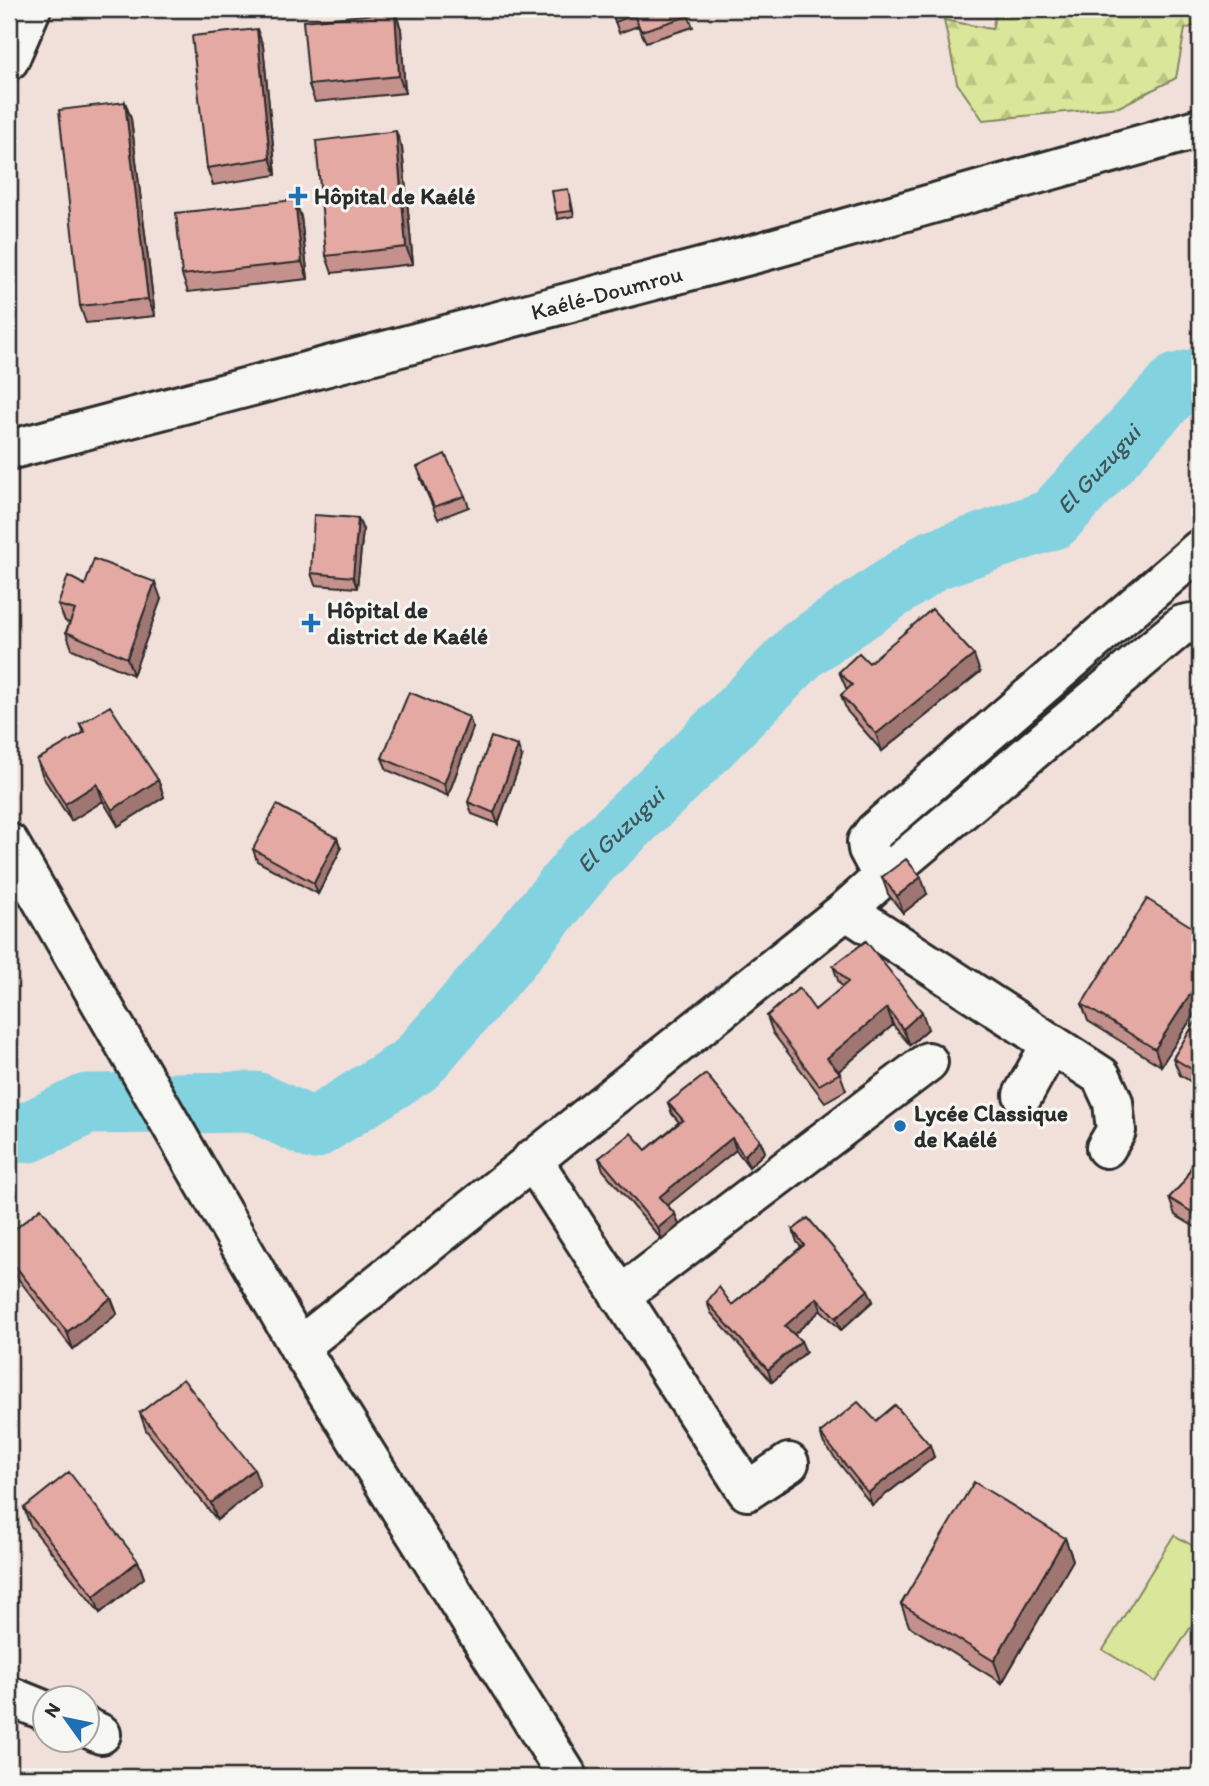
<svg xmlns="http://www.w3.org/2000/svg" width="1209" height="1786" font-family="Itim,sans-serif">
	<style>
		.forest { fill: url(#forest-firs); stroke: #828862; stroke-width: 2 }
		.garden { fill: #dae699; stroke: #828862; stroke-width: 2 }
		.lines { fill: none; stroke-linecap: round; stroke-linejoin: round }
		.river { stroke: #83d2e0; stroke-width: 61 }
		.minor-casing { stroke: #2b2b2b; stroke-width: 44 }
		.major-casing { stroke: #2b2b2b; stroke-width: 44 }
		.minor { stroke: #f6f6f2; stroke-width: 38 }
		.major { stroke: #f6f6f2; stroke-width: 38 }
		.wall { fill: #c4918c; stroke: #2b2b2b; stroke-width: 2 }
		.shaded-wall { fill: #a07672; stroke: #2b2b2b; stroke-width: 2 }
		.building { fill: #e4a9a3; stroke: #2b2b2b; stroke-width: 2 }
		.poi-dot { fill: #1f6fb2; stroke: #f6f6f2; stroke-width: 2.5 }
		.labels { text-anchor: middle; stroke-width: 6; stroke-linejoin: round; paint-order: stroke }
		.poi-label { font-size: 23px; font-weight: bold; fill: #2b2b2b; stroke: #f6f6f2; text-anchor: start }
		.street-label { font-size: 23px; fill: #2b2b2b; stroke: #f6f6f2 }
		.water-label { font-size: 24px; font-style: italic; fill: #415558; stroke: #f6f6f2 }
	</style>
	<defs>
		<pattern id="forest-firs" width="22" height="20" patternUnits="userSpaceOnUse" patternTransform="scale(1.75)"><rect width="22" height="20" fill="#dae699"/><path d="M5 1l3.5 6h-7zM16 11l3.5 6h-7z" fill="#bbc584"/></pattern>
	</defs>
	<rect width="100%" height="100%" fill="#f1dfda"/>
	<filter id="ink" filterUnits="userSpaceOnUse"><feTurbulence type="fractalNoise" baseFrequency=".0143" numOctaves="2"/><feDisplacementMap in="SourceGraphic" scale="14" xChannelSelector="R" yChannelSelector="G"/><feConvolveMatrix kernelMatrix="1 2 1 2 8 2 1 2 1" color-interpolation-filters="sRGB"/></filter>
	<g filter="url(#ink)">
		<path class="forest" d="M997,9h203v15l-15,5 -9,49 -57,29 -136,13 -26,-37 -13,-63 48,9z"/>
		<path class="garden" d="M1174,1535l26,15v62l-44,70 -53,-32z"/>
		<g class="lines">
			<path class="river" id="s1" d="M9,1133l20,-1 58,-28 168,-2 58,27 102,-64 82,-94 92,-111 96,-92 118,-119 130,-89 120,-41 124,-135 23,-6"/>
			<defs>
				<path id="minor" d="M883,877l299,-252 10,-2 8,4
					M846,910l255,166 12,26 3,29 -10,17
					M1023,1095l28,-51
					M532,1159l215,332 42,-28
					M620,1296l308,-234
					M299,1347l547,-437 37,-33 -15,-28 -1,-7 8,-11 325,-282
					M9,1696l37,15
					M88,1728l13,6"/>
				<g id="major">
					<path d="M9,60l22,-51"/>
					<path id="s2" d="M9,450l752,-198 439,-124"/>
					<path d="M9,843l290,504 269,430"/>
				</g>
			</defs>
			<use href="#minor" class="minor-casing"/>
			<use href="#major" class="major-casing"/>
			<use href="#minor" class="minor"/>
			<use href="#major" class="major"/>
		</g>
		<path class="wall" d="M611,9h75l7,18 -47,15 -8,-16 -19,7z
			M395,12l6,17 4,64 -90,9 -6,-17z
			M263,46l13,129 -63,10 -6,-17z
			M125,102l6,17 24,197 -69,7 -6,-17z
			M402,148l11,116 -81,9 -6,-17z
			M570,195l4,21 -16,3 -2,-6z
			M295,200l6,17 7,62 -120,13 -6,-17z
			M421,479l44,17 4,11 -31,12z
			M363,530l-6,58 -42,-3 -4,-12z
			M85,585l76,14 -28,76 -61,-26 -6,-17 3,-9 -4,-2 -7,-16z
			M869,663l111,9 -98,79 -35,-40 -6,-16 6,-5 -8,-18z
			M80,724l78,56 6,17 -46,29 -15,-25 -32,20 -28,-44 -6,-17 46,-27z
			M473,728l-25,68 -61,-26 -5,-12z
			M522,758l-24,66 -26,-10 -4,-12z
			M337,838l4,11 -23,45 -61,-33 -4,-12z
			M882,877l45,17 -24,19 -15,-19z
			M1200,932v73l-39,61 -73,-45 -6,-17z
			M833,966l95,63 -18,16 -17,-20 -54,46 7,19 -21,12 -52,-69 -6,-17 48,-6 28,-23 -4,-4z
			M1200,1015v72l-20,-12 -7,-17z
			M668,1103l92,37 5,12 -16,15 -13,-17 -69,55 8,9 4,11 -17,15 -59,-70 -4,-12 47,-8 33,-28 -7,-8z
			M1200,1151v79l-25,-15 -6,-17 13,-14z
			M793,1230l80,71 -32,29 -20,-20 -27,24 12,18 -34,30 -61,-69 -4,-11 25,3 69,-58 -4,-5z
			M9,1234l102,64 6,16 -44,35 -64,-82z
			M140,1413l120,73 -43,34 -71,-90z
			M876,1421l58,36 -62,48 -48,-61 -4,-11z
			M24,1508l114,53 6,17 -44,35 -70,-88z
			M1065,1538l8,22 -71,123 -93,-57 -8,-22z
			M9,1737l2,7 1,27h-3z"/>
		<path class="shaded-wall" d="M395,12l6,17 4,64 -6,-17z
			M257,29l6,17 13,129 -6,-17z
			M125,102l6,17 24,197 -7,-17z
			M396,131l6,17 11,116 -7,-17z
			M295,200l6,17 7,62 -6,-17z
			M358,518l5,12 -6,58 -4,-11z
			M155,582l6,17 -28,76 -6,-17z
			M974,655l6,17 -98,79 -6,-17z
			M469,717l4,11 -25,68 -4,-12z
			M518,746l4,12 -24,66 -4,-11z
			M158,780l6,17 -46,29 -6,-16z
			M97,784l6,17 -32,20 -6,-17z
			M337,838l4,11 -23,45 -4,-11z
			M921,877l6,17 -24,19 -6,-17z
			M1200,979v26l-39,61 -6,-17z
			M887,1008l6,17 -59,50 -7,-17z
			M922,1012l6,17 -18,16 -7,-16z
			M732,1138l4,12 -73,59 -4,-12z
			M760,1140l5,12 -16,15 -5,-11z
			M675,1214l4,11 -17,15 -4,-12z
			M868,1290l5,11 -32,29 -5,-12z
			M111,1298l6,16 -44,35 -6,-17z
			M817,1298l4,12 -31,28 -5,-12z
			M801,1341l5,11 -34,30 -4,-12z
			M930,1445l4,12 -62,48 -4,-12z
			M254,1469l6,17 -43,34 -6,-17z
			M1065,1538l8,22 -71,123 -8,-22z
			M138,1561l6,17 -44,35 -6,-17z
			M9,1737l2,7 1,27 -3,-10z"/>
		<path class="building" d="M611,9h75l3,7 -48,15 -7,-16 -19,7z
			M395,12l4,64 -90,9 -6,-64z
			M257,29l13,129 -63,10 -15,-132z
			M125,102l23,197 -68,7 -21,-196z
			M396,131l10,116 -80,9 -10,-115z
			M568,189l4,22 -16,2 -4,-22z
			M295,200l7,62 -120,13 -6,-62z
			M445,454l20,42 -31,11 -17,-40z
			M314,515l44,3 -5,59 -42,-4z
			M94,559l61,23 -28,76 -61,-26 9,-22 -17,-5 10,-29 17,9z
			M932,609l42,46 -98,79 -35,-39 11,-10 -13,-13 20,-19 10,10z
			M409,692l60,25 -25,67 -62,-26z
			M110,706l48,74 -46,30 -15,-26 -32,20 -28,-44 48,-28 -5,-8z
			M491,737l27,9 -24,67 -26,-11z
			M277,805l60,33 -23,45 -61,-34z
			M906,859l15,18 -24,19 -15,-19z
			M1147,899l53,33v47l-45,70 -73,-45z
			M866,941l56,71 -19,17 -16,-21 -60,50 13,15 -21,12 -52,-69 32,-28 16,22 33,-28 -15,-16z
			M1200,1015v59l-27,-16z
			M706,1074l54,66 -16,16 -12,-18 -73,59 16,17 -17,14 -59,-70 32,-25 15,17 37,-30 -15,-17z
			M1200,1151v66l-31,-19 13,-14z
			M41,1208l70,90 -44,34 -58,-74v-24z
			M808,1218l60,72 -32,28 -19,-20 -32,28 16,15 -33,29 -61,-68 12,-15 13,18 72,-60 -11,-15z
			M183,1379l71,90 -43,34 -71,-90z
			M858,1402l18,19 19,-16 35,40 -62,48 -48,-60z
			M69,1472l69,89 -44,35 -70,-88z
			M974,1482l91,56 -71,123 -93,-57z"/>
	</g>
	<g class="poi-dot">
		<path d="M294.5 185.5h7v7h7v7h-7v7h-7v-7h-7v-7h7z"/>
		<path d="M307.5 612.5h7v7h7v7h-7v7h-7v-7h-7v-7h7z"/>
		<circle cx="900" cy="1126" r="7"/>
	</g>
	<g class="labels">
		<g class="poi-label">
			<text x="314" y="204">Hôpital de Kaélé</text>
			<text x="327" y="618">Hôpital de<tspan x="327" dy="26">district de Kaélé</tspan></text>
			<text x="914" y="1121">Lycée Classique<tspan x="914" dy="26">de Kaélé</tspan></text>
		</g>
		<g class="street-label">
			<text dy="8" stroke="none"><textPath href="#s2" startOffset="618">Kaélé-Doumrou</textPath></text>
		</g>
		<g class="water-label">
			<text dy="8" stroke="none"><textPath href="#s1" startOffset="1358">El Guzugui</textPath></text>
			<text dy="8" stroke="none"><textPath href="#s1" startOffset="749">El Guzugui</textPath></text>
		</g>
	</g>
	<rect width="1209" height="1786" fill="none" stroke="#f6f6f2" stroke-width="35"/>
	<rect x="18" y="18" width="1174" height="1751" fill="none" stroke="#2b2b2b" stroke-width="2.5" filter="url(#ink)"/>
	<g transform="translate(66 1719) rotate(303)"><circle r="33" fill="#f6f6f2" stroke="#a5a5a2" stroke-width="2"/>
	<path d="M0-5L12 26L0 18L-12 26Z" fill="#1f6fb2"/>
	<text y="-10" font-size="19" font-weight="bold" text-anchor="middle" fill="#2b2b2b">N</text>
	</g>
</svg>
